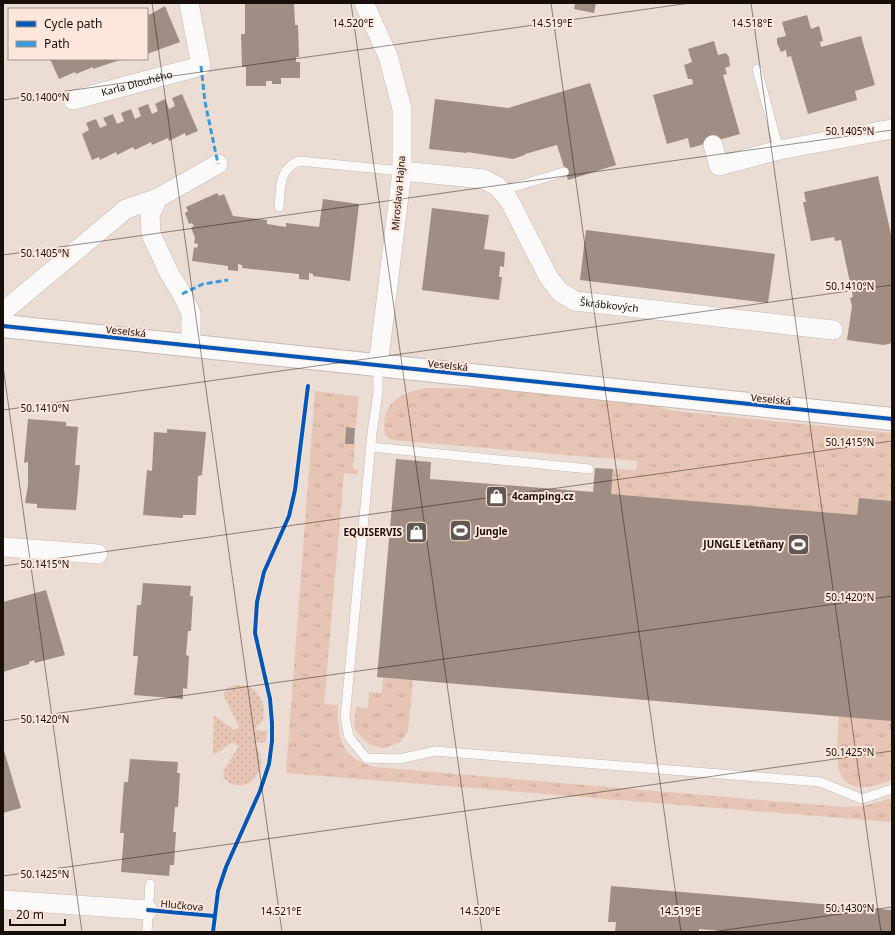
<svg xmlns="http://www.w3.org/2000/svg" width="895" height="935" font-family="'Noto Sans',sans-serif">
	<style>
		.grass { fill: url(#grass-tufts) }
		.park { fill: url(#park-dots) }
		.building { fill: #a08d83 }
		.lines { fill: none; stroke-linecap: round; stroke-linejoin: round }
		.lane-casing { stroke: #c6bab4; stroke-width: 10 }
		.street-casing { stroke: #c6bab4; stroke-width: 20 }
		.secondary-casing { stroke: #c6bab4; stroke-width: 24 }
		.lane { stroke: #fcfaf9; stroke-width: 9 }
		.street { stroke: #fcfaf9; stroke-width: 19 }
		.secondary { stroke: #fcfaf9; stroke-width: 22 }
		.quiet { stroke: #3b9ade; stroke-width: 3; stroke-dasharray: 6 3; stroke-linecap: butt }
		.cycleway-casing { stroke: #fde7dc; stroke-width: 6 }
		.cycleway { stroke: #0057b8; stroke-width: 4 }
		.ticks { fill: none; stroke: #180f0a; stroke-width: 1; stroke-opacity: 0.45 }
		.labels { text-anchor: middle; stroke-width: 4; stroke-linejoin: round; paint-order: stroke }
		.street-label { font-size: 10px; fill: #180f0a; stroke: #fde7dc }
		.poi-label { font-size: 10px; font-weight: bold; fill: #180f0a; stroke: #fde7dc; text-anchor: start }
		.ticks-label { font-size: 10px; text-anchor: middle; fill: #180f0a; stroke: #fde7dc; stroke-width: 4; stroke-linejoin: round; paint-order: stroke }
	</style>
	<defs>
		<pattern id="grass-tufts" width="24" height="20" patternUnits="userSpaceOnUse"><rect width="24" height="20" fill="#e6c5b4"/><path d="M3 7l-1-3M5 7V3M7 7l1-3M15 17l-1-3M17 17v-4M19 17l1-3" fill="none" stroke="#c5a899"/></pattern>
		<pattern id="park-dots" width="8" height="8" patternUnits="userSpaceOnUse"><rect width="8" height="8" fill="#e6c5b4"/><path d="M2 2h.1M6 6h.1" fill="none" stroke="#c5a899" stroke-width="1.8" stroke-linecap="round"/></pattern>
	</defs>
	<rect width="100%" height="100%" fill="#ebdcd4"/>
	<path class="grass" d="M426,388l111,1 107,14 30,8 218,22v68l-33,-3 -2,17 -246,-21 2,-25 23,1 1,-9 -245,-21 -7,-5c-5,-31 14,-42 41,-47z
		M315,391l44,6 -3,30h-10l-1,16 10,1 -2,25 5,1v4l-14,-1 -20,231 14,1c-1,18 0,42 16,53 6,4 14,7 20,9l469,40 20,-1 29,-8v24l-606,-49z
		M383,678l30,2 -5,51 -8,11 -16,6 -14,-3 -14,-14 -2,-5 2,-19 12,1 1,-16 13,1z
		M839,716l52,5 1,59c-64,24 -56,-19 -53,-64z"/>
	<path class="park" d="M236,685l11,1 8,4 6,9 3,9 -1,12 -9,10 13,1 -1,11 -10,1c2,7 6,15 5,22 -3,19 -25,28 -38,12l1,-7 15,-24 -7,-4 -19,14 1,-41 20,15 5,-3 -16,-33 5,-6z"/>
	<path class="building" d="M245,3h49l1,22h3l1,32h-3v5h4v16h-19v6h-9v-3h-6v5h-20v-19h-4l-1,-33h4z
		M572,3h24l-2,10 -20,-4 1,-5z
		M165,6l15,36 -33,12v-44l2,5z
		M807,15l4,14 8,-3 4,15 -3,1 1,5 40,-11 14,49 -20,6 2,9 -49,14 -17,-58 -4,1 -1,-7 -5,2 -4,-9v-5l9,-2 -4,-14z
		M714,41l4,14 8,-2 3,4 1,9 -5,2 2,6 -4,1 17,59 -50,14 -2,-10 -21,6 -14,-49 40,-11 -1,-5h-4l-4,-14 8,-3 -4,-13z
		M50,59h73l-30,10v-2l-17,7 -1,-2 -16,7z
		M590,83l26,82 -48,15 -11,-35 -32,9v1l-12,4 -46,-7v1l-38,-4 6,-50 73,9z
		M182,94l16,37 -12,5 -1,-3 -16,8 -1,-3 -16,7 -1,-3 -16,8 -2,-3 -16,8 -1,-3 -16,8 -1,-3 -7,3 -10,-26 7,-4 -3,-7 10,-4 4,9 7,-3 -4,-7 10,-4 4,10 7,-3 -3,-8 10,-4 4,10 6,-3 -3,-8 10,-4 4,10 6,-3 -3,-7 10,-5 4,10 6,-3 -3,-8z
		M878,176l14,63v104l-8,2 -37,-5 5,-34 -2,-8 3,-1 -12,-57 -6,1 -1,-4 -23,4 -8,-39h3l-2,-10z
		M217,193l2,3 5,-2 9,22 34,4v4l19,3v-4l33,4 4,-28 36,5 -9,77 -37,-5v-2l-4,-1v7l-10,-1v-5l-57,-6v-3l-4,-1v7l-10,-1v-4l-36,-5 2,-14 3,1 1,-4 -4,-1 1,-6 -4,-9 3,-2 -2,-3 -3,1 -4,-11 3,-2 -2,-4z
		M432,208l57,7 -5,34 21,3 -1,15 -4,-1 -1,11h3l-3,23 -77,-10z
		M586,230l189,24 -7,49 -188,-23z
		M28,419l38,3v4l12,1 -3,38h5l-4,45 -39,-2v-4l-12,-1 3,-18v-23l-4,1z
		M346,427l9,1 -1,16h-9z
		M167,429l39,3 -4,43 -4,1 -2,39h-13v3l-40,-3 4,-45 5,1 2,-39 13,1z
		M396,459l35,3 -1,17 163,13 2,-24 18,1 -2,25 246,21 2,-17 33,3v229l-2,-1 1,-8 -514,-44z
		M143,583l48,3 -1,10h3l-2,35h-3l-2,24 3,1 -2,33 -4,-1v11l-49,-4 4,-39h-5l4,-51h4z
		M46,590l19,65 -30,8 -1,-3 -5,2v2l-26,8v-70z
		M3,747l18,61 -18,5z
		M130,759l48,3 -1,11h3l-2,34h-3l-2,25h3l-2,33h-4l-1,11 -48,-4 3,-39h-4l4,-51h4z
		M611,886l281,24v22h-159l-34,-3v3h-84l1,-10h-8z"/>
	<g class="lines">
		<defs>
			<path id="lane" d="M757,69l22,81
				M501,191l63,-19
				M279,207c2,-20 -1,-37 20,-46l103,10
				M378,366v26l-6,41 -27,285 4,19 17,21 33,1 36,-8 385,31 42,17 30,-10
				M371,447l218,22
				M147,932l3,-48"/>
			<g id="street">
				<path d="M364,3l24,53 14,53v62l-24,195"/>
				<path id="s1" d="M73,100l128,-34 -12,-63"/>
				<path d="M713,145l6,21 60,-16 113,-21"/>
				<path id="s2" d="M402,171l81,8 14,7 12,14 40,78 11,14 15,9 258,29"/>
				<path d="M3,312l123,-103 32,-11"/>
				<path d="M191,346v-33l-9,-19 -13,-21 -18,-39 -1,-19 8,-17 60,-34"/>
				<path d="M3,547l95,7"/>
				<path d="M3,900l145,10"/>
			</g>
			<path id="secondary" d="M3,326l889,93"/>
		</defs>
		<use href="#lane" class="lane-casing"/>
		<use href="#street" class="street-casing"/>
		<use href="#secondary" class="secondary-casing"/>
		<use href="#lane" class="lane"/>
		<use href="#street" class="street"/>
		<use href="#secondary" class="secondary"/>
		<path class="quiet" d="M201,66l4,36 13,62
			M182,294l21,-10 25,-4"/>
		<defs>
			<path id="cycleway" d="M3,326l889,93
				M148,910l66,6
				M213,932l5,-41 8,-24 34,-76 9,-27 3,-23v-18l-2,-24 -15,-66 2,-31 7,-30 25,-56 6,-26 13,-104"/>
		</defs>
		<use href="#cycleway" class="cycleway-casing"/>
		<use href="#cycleway" class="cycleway"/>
	</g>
	<path class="ticks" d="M152,3l130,929M351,3l131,929M551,3l130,929M751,3l130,929M3,100l687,-97M3,255l889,-125M3,366l79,566M3,410l889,-125M3,566l889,-125M3,721l889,-125M3,876l889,-125M711,932l181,-25"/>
	<defs>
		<symbol id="shop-square" viewBox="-11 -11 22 22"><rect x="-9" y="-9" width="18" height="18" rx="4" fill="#625751" stroke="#fde7dc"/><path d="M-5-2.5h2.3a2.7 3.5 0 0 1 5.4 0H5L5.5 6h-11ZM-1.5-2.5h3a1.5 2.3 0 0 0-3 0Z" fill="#fff"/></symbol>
		<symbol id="stadium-square" viewBox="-11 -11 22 22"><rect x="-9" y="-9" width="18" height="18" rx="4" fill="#625751" stroke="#fde7dc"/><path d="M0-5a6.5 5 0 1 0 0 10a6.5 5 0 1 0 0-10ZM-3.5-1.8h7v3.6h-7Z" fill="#fff"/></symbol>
	</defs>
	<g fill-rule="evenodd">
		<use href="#shop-square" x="484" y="484" width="25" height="25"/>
		<use href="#stadium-square" x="448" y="518" width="25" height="25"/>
		<use href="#shop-square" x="404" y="520" width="25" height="25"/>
		<use href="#stadium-square" x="786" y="532" width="25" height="25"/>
	</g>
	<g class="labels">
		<g class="street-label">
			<text dy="4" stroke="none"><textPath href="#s1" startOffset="66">Karla Dlouhého</textPath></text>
			<text transform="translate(398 193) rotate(-85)" y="4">Miroslava Hajna</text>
			<text dy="4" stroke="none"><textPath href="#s2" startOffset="273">Škrábkových</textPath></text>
			<text transform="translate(126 331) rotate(6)" y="4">Veselská</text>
			<text transform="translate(448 365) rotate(6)" y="4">Veselská</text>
			<text transform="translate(771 399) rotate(6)" y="4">Veselská</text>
			<text transform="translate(182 905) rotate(5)" y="4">Hlučkova</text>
		</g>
		<g class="poi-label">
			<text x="512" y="500">4camping.cz</text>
			<text x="476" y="535">Jungle</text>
			<text x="402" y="536" text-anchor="end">EQUISERVIS</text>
			<text x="784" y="548" text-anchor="end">JUNGLE Letňany</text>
		</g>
	</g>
	<g class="ticks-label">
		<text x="353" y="27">14.520°E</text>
		<text x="552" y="27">14.519°E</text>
		<text x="752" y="27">14.518°E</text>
		<text x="45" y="101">50.1400°N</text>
		<text x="850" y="135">50.1405°N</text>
		<text x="45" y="257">50.1405°N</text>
		<text x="850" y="290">50.1410°N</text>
		<text x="45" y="412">50.1410°N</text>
		<text x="850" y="446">50.1415°N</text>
		<text x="45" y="568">50.1415°N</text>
		<text x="850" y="601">50.1420°N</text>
		<text x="45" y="723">50.1420°N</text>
		<text x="850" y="756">50.1425°N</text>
		<text x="45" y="878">50.1425°N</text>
		<text x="850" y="912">50.1430°N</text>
		<text x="281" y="915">14.521°E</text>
		<text x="480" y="915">14.520°E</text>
		<text x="680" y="915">14.519°E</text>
	</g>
	<rect width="895" height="935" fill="none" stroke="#180f0a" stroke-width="8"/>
	<rect x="8" y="8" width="140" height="52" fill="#fde7dc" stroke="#a19188"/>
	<rect x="16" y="21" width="20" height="6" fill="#0057b8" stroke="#a19188"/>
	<text x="44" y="28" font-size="12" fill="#180f0a">Cycle path</text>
	<rect x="16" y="41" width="20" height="6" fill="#3b9ade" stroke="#a19188"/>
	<text x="44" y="48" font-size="12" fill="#180f0a">Path</text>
	<path d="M10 919v6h55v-6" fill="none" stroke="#180f0a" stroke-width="2"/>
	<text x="16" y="919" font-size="12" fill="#180f0a" stroke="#fde7dc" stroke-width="3" paint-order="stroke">20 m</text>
</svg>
